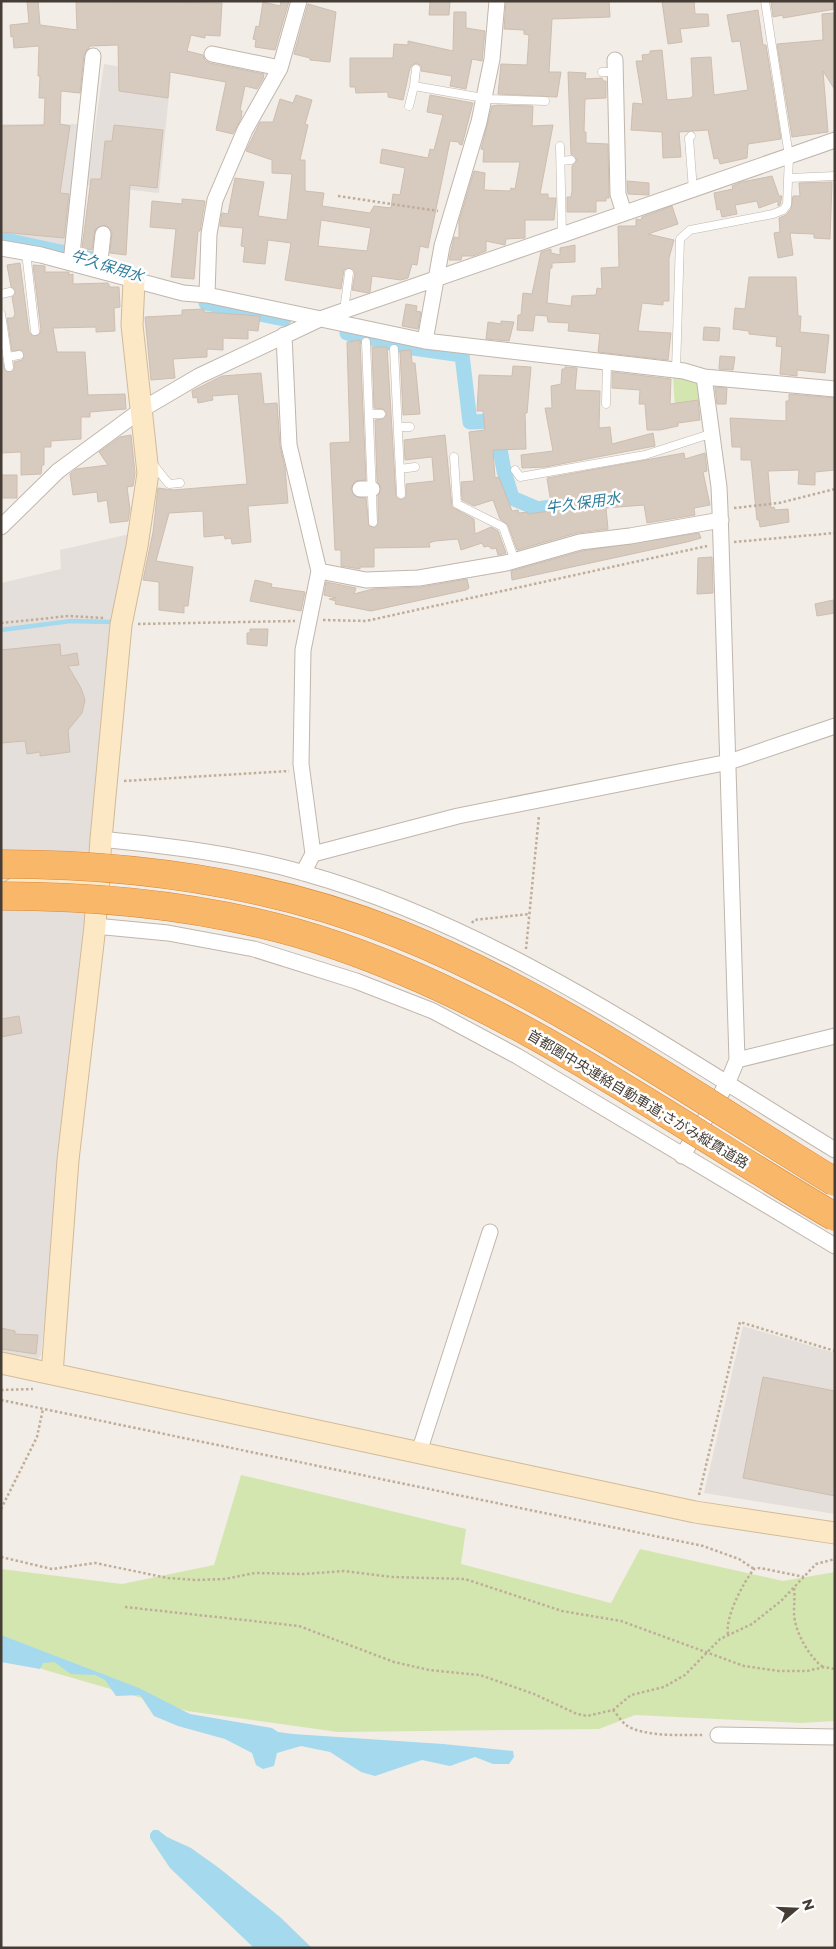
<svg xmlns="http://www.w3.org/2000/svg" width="836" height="1949" font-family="Montserrat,'Noto Sans JP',sans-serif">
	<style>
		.industrial { fill: #e5dfdb }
		.green { fill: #d4e6b0 }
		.water { fill: #a4d9ee }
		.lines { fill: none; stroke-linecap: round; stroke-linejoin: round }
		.stream { stroke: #a4d9ee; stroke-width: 4.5 }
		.canal { stroke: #a4d9ee; stroke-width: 15 }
		.building { fill: #d7cabf; stroke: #cebeaf; fill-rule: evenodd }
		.lane-casing { stroke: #c0b6ac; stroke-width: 9 }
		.street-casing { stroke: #c0b6ac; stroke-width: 17 }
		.secondary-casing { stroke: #d1ba97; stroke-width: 23 }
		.path { stroke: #bfad9a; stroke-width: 2.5; stroke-dasharray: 2.5 2.5; stroke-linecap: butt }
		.lane { stroke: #fff; stroke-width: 8 }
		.street { stroke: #fff; stroke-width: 15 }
		.secondary { stroke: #fde8c6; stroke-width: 21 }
		.highway-bridge-casing { stroke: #d8893a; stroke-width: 29; stroke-linecap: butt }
		.highway-bridge { stroke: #f9b76a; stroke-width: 28 }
		.labels { text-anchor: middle; stroke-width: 5; stroke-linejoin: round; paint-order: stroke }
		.street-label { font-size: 14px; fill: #453d35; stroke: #fff }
		.water-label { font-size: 15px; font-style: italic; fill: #2f7d9d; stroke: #fff }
	</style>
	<rect width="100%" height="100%" fill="#f2ede6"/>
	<path class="industrial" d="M104,64l67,11 -12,118 -72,-8z
		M1,124h80l-17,133 -63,-15z
		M134,533l-41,308 -52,514 -7,10 -33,-8v-774l60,-14 -1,-19z
		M743,1326l92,27v161l-131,-21z"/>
	<path class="green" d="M673,374l28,10 2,15 -16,3 -12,8z
		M241,1475l225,54 -5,35 150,39 29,-54 143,32 52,-9v149l-34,2 -166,-8 -36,14 -261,3 -151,-21 -142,-41 -44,-18v-83l121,15 92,-19z"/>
	<path class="water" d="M1,1635l138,53 51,26 82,14 6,4 15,2 150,10 70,7 1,6 -5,7h-16l-18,-7 -25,9 -28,-6 -47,16 -14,-4 -31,-20 -29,-6 -24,7 -3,13 -11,3 -7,-4 -4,-12 -27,-14 -47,-13 -24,-10 -14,-21 -24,1 -11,-16 -10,-5 -24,-1 -17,-12 -11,1 -3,6 -39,-7z
		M153,1830h5l9,7 24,11 28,20 61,49 32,31h-58l-84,-80 -20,-30v-4z"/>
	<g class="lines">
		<path class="stream" d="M1,630l70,-9 41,1"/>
		<path class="canal" d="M1,239l92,20 16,11
			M206,303l78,16
			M347,333l66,15 49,7 8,67 25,-1 9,50 8,27 26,11 32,-5"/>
	</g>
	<path class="building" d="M27,1h11l2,24 37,5 -1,-29 146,2 -2,33 -15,-1v3l-14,-3 -4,16 16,4 2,6 5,2 54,11 -1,5 -6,10 -12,-3 -5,24 2,1 -1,7 -8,16 -17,-4 10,-48 -56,-10 -2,26 -49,-7 -1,-46 -28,1 -6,9 -4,38 -19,-2 -1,33 10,2 -10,67 9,1 -5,44 -63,-6v-106l43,-1 1,-27h-6l1,-22h-2l1,-30 -25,2 -1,-12 -2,1 -1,-12 19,-2z
		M281,1h8l-14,49 -20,-3 1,-7 -3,-1 3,-13 3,1 4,-25 17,4z
		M430,1h20l-1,14h-20z
		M506,1h103l1,16 -58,2 -3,53h12l-4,25 -59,-3 3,-30 26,1 2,-30 -5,-1v-4l-20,-1z
		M662,1h32l1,13h13l1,12 -29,3 2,13 -14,2z
		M771,1h64v8l-52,9v-3l-10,2z
		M308,4l28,8 -6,50 -20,-2v-2l-16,-4z
		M758,10l5,35h3l15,94 -33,5 -1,14 -27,6 -2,-6 -4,1 -6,-29 -29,2 2,25 -18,1 -1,-26 -31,-2 2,-27 10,1 -7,-43h7l-1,-6 8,-1v-3l12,-1 5,50 23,-2 3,-2 -2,-38 20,-1 3,38 34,-5 -8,-49 -8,1 -5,-27z
		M454,12h12v16l19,3 -3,30 -10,-2 -6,30 -16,-3 2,-10 -31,-5v-5l-5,-3 -6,5 -7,32 -15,-3v-5l-32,1 -1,-6h-5v-29h43l1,-14 14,1v-4l45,10z
		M835,13v77l-12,-19 5,61 -36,5 -15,-93 46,-4 -1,-26z
		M568,72l18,1 -1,6 17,-1 1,3h3v17l-21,1 -1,33h2v11l22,1 1,54h-3v3h-10v11h-29v-15h4l1,-6v-25l5,-6 -6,-6z
		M296,95l16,5 -7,24 3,1 -8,35h5v31l19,2 -2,13 48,7 4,-7 17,2 2,-14 7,1 5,-27 -25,-5 2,-14 46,9 2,-9 4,1 9,-35 -16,-3 3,-17 43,8 -11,42 -3,-1v-2l-9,-1 -22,107 -8,-2 -3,19 -5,-1 -4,14 -7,2 -29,-4 -2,16 -2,1 -16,-3 3,-17 -5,-5 -6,2 -3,19 -56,-9 6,-37 -23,-3 -3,24 -22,-2 2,-15 -4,-1 2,-18 -23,-2 2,-13 6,1 7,-36 29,4 -6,34 29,4 5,-46 -20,-1v-13l-26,-9 14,-29h13l7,-23 13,4zM321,220l50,8 -4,23 -49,-5z
		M498,105l35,1 -1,20 21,-1 -13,69h8v4h8l-2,22h-29v18l-19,1 -1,6 -19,-4v10l-13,5h-11l-1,4h-12l5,-23 5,1v-17l15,-50 11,2 -1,17 26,1 1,-3 4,1 5,-27h-37l1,-12 -3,-1 11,-43z
		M114,125l49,5 -6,58 -27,-3 -4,70 -16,-2 2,-22 -7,-6 -10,4 -3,21 -10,-2 9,-69h10l4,-38h7z
		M772,176l7,20h3l-2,9 -2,1v-5l-19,7 -2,-7 -22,4 2,9 -15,3 -2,-8 -3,1 -3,-17 19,-4 -1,-3 10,-4z
		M627,181l22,2v12l-21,-1z
		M832,182l-2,57 -16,-1v-4l-24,-1 3,22 -15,3 -4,-25 6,-1 -1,-14 7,-3 5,-6 2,-13h7l-1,-13z
		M182,199l23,2 -5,30h-2l-4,48 -23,-2 5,-48 -26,-2 2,-26 30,3z
		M672,206l6,18 -30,10 26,6 -5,18v43h-6v4l-21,-2 -4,28 33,2 -3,27 -70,-8 2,-18 -32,-3 1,-8 -21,-1 -1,-6 -12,-1 -2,16 -16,-1 1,-15h3l2,-22 9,1 9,-42 10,-3v4l9,2v-7l15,-3v17l-23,1v5h-2l-3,35 24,3 1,-10 24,-1 1,-7 5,1 -1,-21 18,-1 -1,-41h18v-7l5,1 1,-3z
		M20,263l9,69 4,4 6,-1 2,-5 -8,-65 12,1v6h24v3l4,-1v10l35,-1 2,4h9l1,20 -6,1 1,23 -19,1v-5l-43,1 4,24h28l3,43 37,-1 1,15 -36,3v5h-9v22l-30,2v6h-7v18h-2l-1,9 -20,1v-23l-20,1v-100l3,15 3,4 7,-3v-7l8,-2 2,-4 -3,-6 -9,1 -5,-33h6l2,-4 -3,-17 4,-6 -5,-4 -4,-22z
		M749,277h47l2,39h3l-1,16 29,3 -4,38 -28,-3v6l-17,-2 2,-27 -6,-1 1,-9 -28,-3v-3l-16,-2 2,-21 10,1z
		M406,304l11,2 -1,5 5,1 -3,17 -16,-3z
		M204,309v3l56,4 -2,15 -10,-1v9l-25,-1v12l-16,-1v8l-34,2 2,19 -24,2 -6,-63 37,-2v-5z
		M501,321l13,1 -5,19 -23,-2 2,-17 13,2z
		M704,327l16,1 -1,13 -16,-1z
		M360,340l6,140 -11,1 -4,8 5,8 10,1 3,27 5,3 4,-4v-28l3,-7 -4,-8 -2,-61 8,-1 4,-5 -4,-5 -9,-1 -2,-61h15l9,150 5,3 5,-3v-13l28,-3 -2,-24 -27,3 -1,-20 41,-5 7,72 22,12 1,15 16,-7 7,4 8,22 -8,2 -2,-7 -4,1 -4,-3 -4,1 -2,-4 -21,7 -3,-11 -23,2 -6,2 1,4 -56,1v19h-14v2l-19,-3v-16h-6l-5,-107 20,-1 -3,-100z
		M411,350l1,13h3l5,51 -17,1 -3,-64z
		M720,356l15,1 -2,13 -14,-1z
		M513,366l18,1 -4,46h-2l1,36 -33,1 2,28 4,-1 13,34 6,-1 1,3 9,-1v2l22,-3 2,-2 -5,-31 137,-25 1,6 20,-6 2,18 -4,1 7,33 -16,3 1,7 -48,8 -3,-18 -38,3 2,21 -31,4 -60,17 -9,-25 -8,-6 -7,-19 -19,6 -12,-6 -1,-18 13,-1 -5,-49 16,-2 -2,-19h-6l2,-36 33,1z
		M565,367l12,1 -2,22 25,1 -1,37 11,-1 2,17 41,-11 2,13 -110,21 -23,1 -1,-13 32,-4 -8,-43h7l-1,-22 10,-2 1,-15h3z
		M612,372l59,7 -1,25 28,-4 2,20 -22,3v3l-18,4h-13l-2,-26h-6l1,-14 -28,-2z
		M261,373l3,31 13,-1 3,43 5,22 3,35 -40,3 3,36 -19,2 -1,-6 -6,1 -1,-4 -20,2 -1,-26 -34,2 -13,48 37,6 -5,39h-4v7l-25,-3v-28l-16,-2 10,-48 5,-44 15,2 74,-6 -9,-90 -26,2 1,4 -15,3 -1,-6 -4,1 -1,-7 30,-15z
		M715,387l12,1 -1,16h-9z
		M789,394l46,4v72l-20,2v13l-17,-1 1,-14 -31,1 3,37 3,-1 1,3 13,-1 1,13 -29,5 -1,-7h-2l-6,-60h-10v-13h-9l-2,-29 56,3v-20h3z
		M131,435l4,38 -2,13 -6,1 3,22 -2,12 -18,2 -3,-23 -9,2 -1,-10 -24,3 -3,-21 6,-5 32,-4 -9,-13 21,-15z
		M1,475h16v23h-16z
		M699,533l2,5 -14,4 -175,38 -1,-9 71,-20z
		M712,557l1,36 -16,1 1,-36z
		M467,579l2,9 -3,2 -95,21 -36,-7 1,-3 -7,-2 7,-1 -12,-3 2,-13 30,6 -2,6 19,-5 48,-2z
		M255,580l17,4 -1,3 34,5 -4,19 -51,-10z
		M833,600l2,13 -18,3 -2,-12z
		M250,629h18l-1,17 -20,-2v-11h3z
		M60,644l1,12 16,-3 2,12 -11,1 13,22 4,12 -3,13 -14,17 2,22 -30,4v-4l-13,2 -2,-13 -24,2v-93z
		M19,1016l3,17 -21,4v-18z
		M1,1328l14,3v3l23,1 -2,19 -35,-5z
		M763,1377l72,14v105l-92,-18z"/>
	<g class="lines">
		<defs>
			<path id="lane" d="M602,72h14
				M414,86l2,-17
				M409,106l5,-20 75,13 56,2
				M691,136l-2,2 4,52
				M560,146l2,88
				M561,161l10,-1
				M789,178l46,-2
				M26,252l9,79
				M1,294l9,-2
				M344,311l5,-38
				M1,314l8,53
				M366,342l7,180
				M394,349l7,145
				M8,357l11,-2
				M676,370l4,-131 10,-9 83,-16 10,-4 4,-5 2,-49 -24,-155
				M606,404l1,-42
				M369,414h12
				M398,427h12
				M454,457l3,47 46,23 12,34
				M152,463l17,21 11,-1
				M400,469l15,-2
				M515,470l5,7 125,-22 68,-22"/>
			<path id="street" d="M212,54l68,14
				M615,60l3,134 6,19
				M1,248l40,7 142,38 24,2 218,46 259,30 20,6 131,12
				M71,263l22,-207
				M99,270l4,-36
				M207,295l2,-61 6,-34 30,-70 35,-62 19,-67
				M284,335l5,110 30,126 -16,79 -2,114 12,90 -10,19
				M425,341l17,-95 37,-124 13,-63 5,-58
				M360,489h12
				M1,527l57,-56 83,-61 58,-34 121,-57 515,-179
				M319,571l47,9 53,-2 87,-15 74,-21 50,-6 91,-16
				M101,839c68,7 137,15 203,34 192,54 363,175 531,277
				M313,854l145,-38 271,-54 106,-36
				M95,926l73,7 86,16 102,32 77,30 84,45 318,190
				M737,1060l98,-24
				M682,1156l45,-72 10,-24 -17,-550 -1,-23 -15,-110
				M419,1452l71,-220
				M718,1735l117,2"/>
			<path id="secondary" d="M11,891c16,-16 66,-10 88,-9
				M1,1363l694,149 140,21
				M52,1374l16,-214 27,-234 6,-87 20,-214 16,-79 11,-73 -16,-148 2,-44"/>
		</defs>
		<use href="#lane" class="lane-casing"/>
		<use href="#street" class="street-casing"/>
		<use href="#secondary" class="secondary-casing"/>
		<path class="path" d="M338,196l100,15
			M734,508l45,-5 56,-14
			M734,542l101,-9
			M323,620l43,1 341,-75
			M1,623l68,-7 35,2
			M138,624l157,-3
			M124,781l165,-10
			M472,923l2,-3 55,-6
			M526,949l13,-134
			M1,1390l32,-1
			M1,1400l702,146 36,13 15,10
			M699,1495l41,-173 95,29
			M1,1509l36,-72 6,-28
			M1,1557l51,12 43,-6 73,15 28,2 29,-1 30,-6 49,1 40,-3 48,6 73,2 97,32 59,10 123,45 35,5h28l17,-4 11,2
			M794,1588c1,8 0,15 0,24 0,18 14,44 29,55
			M125,1607l174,19 95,36 35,8 51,5 54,19 43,20 10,2 26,-6 18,-15 33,-8 21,-12 35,-36 32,-15 29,-23 35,-37 19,-5
			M728,1634c-3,-17 15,-51 26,-65l6,-1 44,9
			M613,1710c4,4 8,11 13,15 17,12 57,10 77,10"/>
		<use href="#lane" class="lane"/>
		<use href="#street" class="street"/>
		<use href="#secondary" class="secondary"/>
		<defs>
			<path id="highway-bridge" d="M1,864c136,0 271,19 398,70 156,63 293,161 436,248
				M1,896c115,0 229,13 337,50 180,62 335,176 497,271"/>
		</defs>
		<use href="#highway-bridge" class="highway-bridge-casing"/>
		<use href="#highway-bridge" class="highway-bridge"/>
	</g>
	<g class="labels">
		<g class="street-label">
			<text transform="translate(638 1099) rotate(31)" y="5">首都圏中央連絡自動車道;さがみ縦貫道路</text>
		</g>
		<g class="water-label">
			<text transform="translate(107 266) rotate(17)" y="5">牛久保用水</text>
			<text transform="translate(583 503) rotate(-8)" y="5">牛久保用水</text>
		</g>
	</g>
	<rect width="836" height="1949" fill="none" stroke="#453d35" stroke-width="5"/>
	<g transform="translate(796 1909) rotate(71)" stroke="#ffffff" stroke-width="4" paint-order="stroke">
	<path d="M0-4L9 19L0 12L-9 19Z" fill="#453d35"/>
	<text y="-8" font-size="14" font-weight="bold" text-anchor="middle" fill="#453d35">N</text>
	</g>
</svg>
